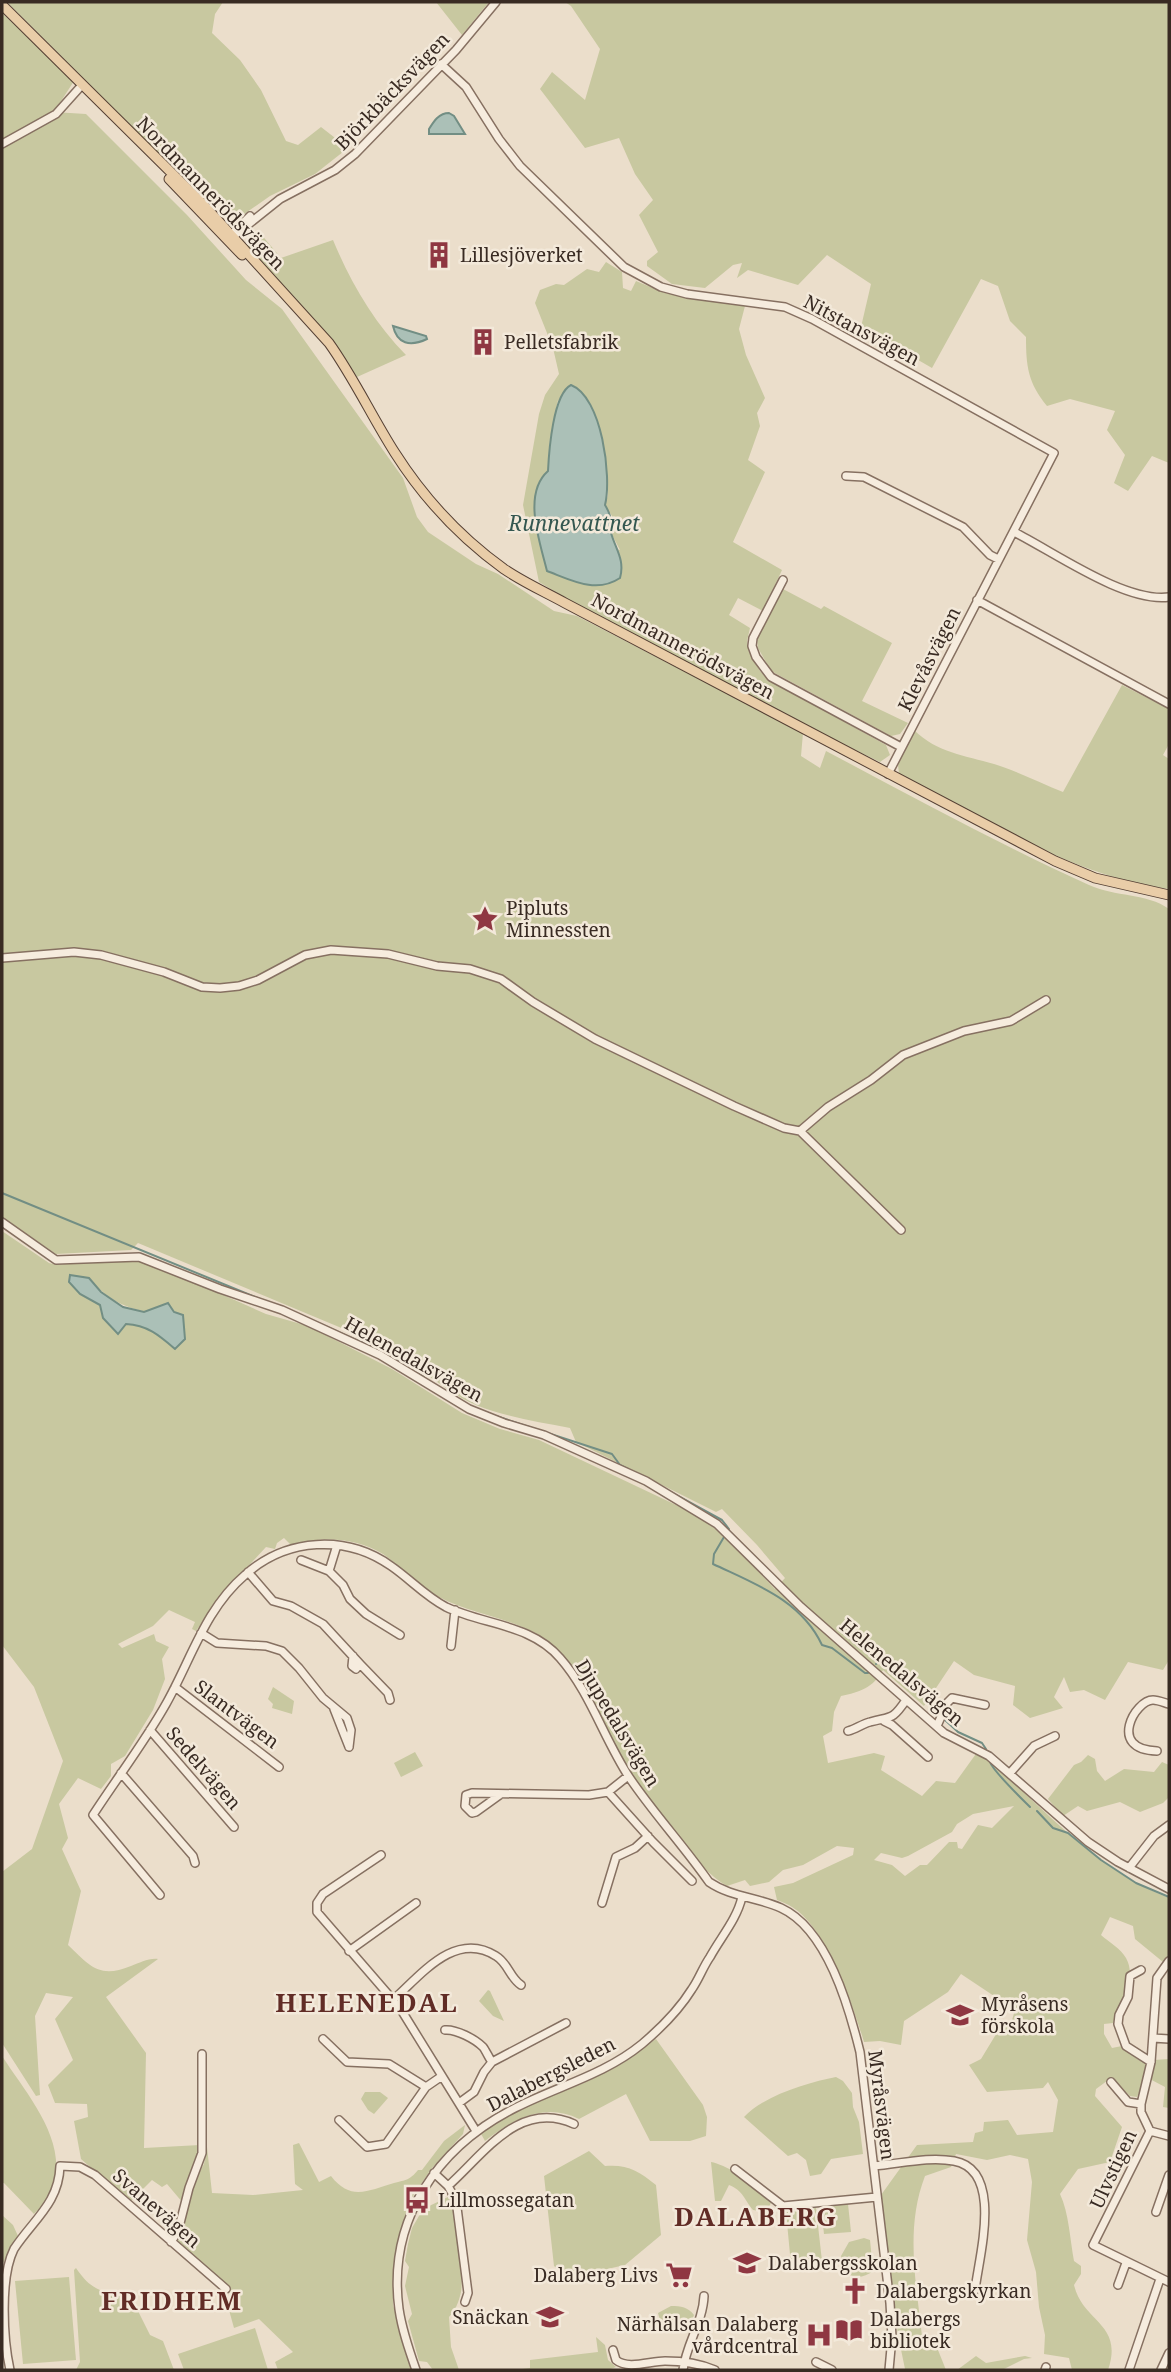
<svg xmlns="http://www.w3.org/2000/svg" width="1171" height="2372" font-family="'Noto Serif',serif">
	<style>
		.green { fill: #c8c8a0; fill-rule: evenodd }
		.water { fill: #abc0b7; stroke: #728e84; stroke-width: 2 }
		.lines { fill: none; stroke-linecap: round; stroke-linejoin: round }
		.stream { stroke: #728e84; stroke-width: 2 }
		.minor-casing { stroke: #867061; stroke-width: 10 }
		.major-casing { stroke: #554034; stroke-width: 11 }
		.minor { stroke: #f6ecde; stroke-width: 7 }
		.major { stroke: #e9cda8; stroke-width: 9 }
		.labels { text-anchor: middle; stroke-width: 5; stroke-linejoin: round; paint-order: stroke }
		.street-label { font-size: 19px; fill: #392b23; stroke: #f3e9da }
		.poi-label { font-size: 19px; fill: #392b23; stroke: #f3e9da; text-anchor: start }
		.water-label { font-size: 21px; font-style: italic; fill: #345750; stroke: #f3e9da }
		.district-label { font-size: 26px; font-weight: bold; letter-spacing: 2px; fill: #612c26; stroke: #f3e9da }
	</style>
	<rect width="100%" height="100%" fill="#ebdecb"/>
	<path class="green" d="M7,2h216l-8,12 -3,19 28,27 21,30 25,51 12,4 23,-18 27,21 -33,26 -45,22 -33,23c-10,-5 -15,-14 -23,-20 -7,-5 -15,-6 -22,-12z
		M436,2h53l-27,33z
		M565,2h604v461l-17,-7 -24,35 -14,-8 11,-28 -18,-25 8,-19 -45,-12 -23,7c-19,-23 -21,-40 -21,-69l-16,-16 -12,-35 -17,-7 -49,89 -71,-41 10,-43 -44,-29 -29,30 -50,-15 -11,8 5,-15 -9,2 -28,23 -33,-4 -25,-18v-5l11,-9 -19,-37 14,-15 -18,-26 -16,-36 -34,10 -45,-59 12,-17 33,28 15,-51 -29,-43z
		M2,13l72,68 -20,31 32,2 101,101 59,65 36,29 121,169 14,39 11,15 48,32 22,10 56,37 23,5 226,117 -2,23 19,12 6,-17c87,46 173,93 263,134 26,12 58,8 80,24v751l-6,10 -35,-8 -23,38 -21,-10 -14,2 -6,-15 -10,20 9,11 -33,10 -17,-13 2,-19 -41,-11 -20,-14 -30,45 -41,-36c-10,18 -23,22 -42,26l-7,16 -2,19 -9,5 5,27 46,-10 11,3 -4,14 41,26 14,-15 19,2 23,-32c62,52 113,117 191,147v58l-6,6 -28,-23 -2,-13 -23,-9 -9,18c8,7 20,14 25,23 11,19 -4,47 -13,65l-9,1v10l8,14 10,-2c8,8 18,17 30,19l2,-5 15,-1v49l-6,-1 2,-20 -19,-10 -9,20 -7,-1 -19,-18 -15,11 -1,7 27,31 -12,35 -32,7 -18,25c9,19 10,46 14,67l7,5v8l-7,11c9,38 50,38 34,85h-36l-3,-12 -25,-4 1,-19 -6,-28 -3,-35 -9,-32 5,-58 -4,-23 -18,-4 -23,5 -31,-6 -5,13 -26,9c-20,52 -9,106 -3,160l16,14 8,20 -41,-1 -7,-34 -17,-140 36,-50 56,-3 2,-9 8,-2 1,-9 24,-2 9,15 36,-3 5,-32 -10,-18 -5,6 -56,4 -18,-27 12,-6 20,-33 11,-6 3,-10 -54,-36 -13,18 -44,29 -3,24 -21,-4 -16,1c-11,-37 -38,-115 -72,-135 -4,-3 -10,-5 -15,-7l-3,-13 19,-4 60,-28 1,-7 -17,-2 -34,19 -20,5 -14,12 -19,4 -5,-6 -18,6c-40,-23 -96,-107 -118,-149 -14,-28 -26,-59 -47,-83 -33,-38 -93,-36 -133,-63 -16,-11 -30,-26 -46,-37 -28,-17 -61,-18 -92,-9l-7,-7 -7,5 -2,6 -9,-2 -47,51 -23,33 -4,-2 3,-7 -26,-12 -16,16 -35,18 4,4 32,-14 2,7 13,6 -7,12 3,20 -12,31 -28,46 -14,8v12l-10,13 -23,-11 -19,26 9,34 -6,11 19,42 -13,54c22,21 31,34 63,21 9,-3 17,-8 27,-7l-52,38 40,56 -2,95 56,-3 -1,28 5,-9 3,-17 5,46 41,2 50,-5 -8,-6 -2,-39 6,-2 20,39 12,-6c20,26 38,14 63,7 12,-3 16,-3 24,-13h4l22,-29 21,-16 -2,9 -31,34 -23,34 -12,42 -3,19 -1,42 19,65h-134l-3,-8 18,-10 -34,-33 -25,9 -5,-18 11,-9 -61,-56 -2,-7 6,-35 -16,-19 -5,3 -10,-7 -22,22 -49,-43 -7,-38 14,-4 -1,-13 -32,-1 -7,-18 25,-25 -18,-41 18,-22 -27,-4 -11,23 5,79 -4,1 -34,-53v-171l30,-23 31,-88 -29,-74 -32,-42v-414l47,32 8,2 59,-7 16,1 26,7 108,48 42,12 84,43 70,44 38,16 39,11 154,73 29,20 53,56 10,-11 -28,-33 -35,-36 -6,3 -140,-70 -6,-14c-31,-6 -64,-11 -94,-23 -22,-9 -39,-24 -59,-37 -21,-13 -43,-25 -66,-36l-213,-89 -7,7 -75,4 -54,-37zM89,1278c28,33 53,34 94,38l2,23 -10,9 -20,-16 -15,-7 -14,-1 -23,-6 -3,-13 -21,-11zM1014,1806l-22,22 -14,-3 -16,24 -4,-1 -1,-6h-8l-22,23h-7l-15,11 -13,-11 -18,-5 7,-7 21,5 6,-2 44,-24 5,-8 16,-10z
		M260,233l21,25 52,-18c17,41 41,83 73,115l-49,22c-33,-48 -72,-90 -111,-132z
		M606,262l16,10 1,16 8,3 5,-10 29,12 80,13 -6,23 7,26 19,43 -8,15 3,13 -12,34 17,12 -32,70 49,28 -19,41 -25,-13 -9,17 21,13 -3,13 2,11 11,19 9,9 117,65 4,10 -10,7 -44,-21 -269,-142 -28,-17 -16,-77 16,-91 6,-19 14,-21 -6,-26 -18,-45 5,-13 16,-6 8,1 23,-16 12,3zM558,400l48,65 2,30 -3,10 7,11 -2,15 10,19 -84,-25c0,-19 -4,-41 12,-54l2,-32z
		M783,589l38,20 3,-3 68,37 -30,58 46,22 -8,11 -9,2 -120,-65 -13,-23 -1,-9z
		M1122,685l47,24v35l-6,11 6,4v130c-99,-14 -183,-69 -270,-115l-1,-9 16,-35c25,25 58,26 89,37 20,7 40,17 60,25z
		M273,1687l21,14 -2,13 -20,-6 1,-4 -5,-5z
		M415,1752l8,14 -22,11 -7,-14z
		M1088,1755l7,4 2,12 8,10 19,-12 30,3 8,-10 7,3v32l-6,6 -23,9 -20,-10 -33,9 -9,-5 -15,10 -15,-17 26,-34 7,-3z
		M488,1990l2,1 14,30 -11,-5 -14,-15z
		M656,2039l47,66 4,12 -1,19 -16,5h-40l-24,-47 -47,25c-34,-17 -66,0 -94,22l-5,-9 38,-24 66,-25 29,-15z
		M2,2056c25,39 74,92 46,142 -3,6 -9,11 -14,16l-30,-31h-2z
		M836,2077l7,4 9,12 1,14 6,15 4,32 -32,5 -10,15 -11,2 -4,-16 -9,-7 -9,3 -44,-39c19,-21 65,-35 92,-40z
		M365,2092h15l8,6 -14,16 -6,-4 -7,-11z
		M589,2151l16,15c22,-2 34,5 51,19l5,50 -36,30 -31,7 -31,1 -9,-7 -10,-90z
		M711,2162c17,3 52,26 60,41l-5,9 -13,-2c-8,-9 -10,-20 -24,-25l-8,16h-6z
		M450,2196c7,11 14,82 11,96 -2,9 -5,18 -12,25l2,30 8,23h-26l-6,-8 -8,-1 -11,-40 4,-7 -7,-28 4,-19 -4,-6 3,-17 4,-16 11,-19z
		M848,2204l3,28 -27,2 -3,-27z
		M816,2208l6,53 -31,4 -5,-53z
		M2,2215l11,10 5,11 -16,29z
		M864,2238l6,2 3,31c-9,7 -19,8 -29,1l-3,-16 8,-14z
		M76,2268c18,27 30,22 57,33l17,34 13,6 11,29h-98l4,-8 -6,-92z
		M69,2277l7,83 -53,4 -8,-83z
		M671,2306c10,0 17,1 23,9l-4,10 -23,4 -5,-2 -4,-14z
		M255,2328l13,42h-84l-6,-16z
		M596,2337l9,8 3,15 8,7 -8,3h-93l15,-2v-8l68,-8z
		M976,2356l10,7 39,-7 7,2 -8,1 -22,11h-45z"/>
	<path class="water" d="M449,113l5,3 11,18h-36v-5c5,-8 10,-16 20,-16z
		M393,326l33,10 1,3c-17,8 -30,5 -34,-13z
		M571,385c31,12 41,92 34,120 9,15 3,14 6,28 5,17 14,27 9,45 -24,16 -49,2 -73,-7 -7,-29 -25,-77 1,-100 1,-20 5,-77 23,-86z
		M70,1275l19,3 12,14 22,15 21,5 24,-9 6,9 9,3 2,24 -10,10c-16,-14 -28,-24 -49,-25l-8,10 -15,-16 -3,-13 -20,-11 -11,-12z"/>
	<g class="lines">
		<path class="stream" d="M2,1193l258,106
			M307,1318l76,34 41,25
			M496,1416l116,38 8,11 8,4
			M667,1490l55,30 7,9 -2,3
			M724,1537l-10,17 -1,10c42,20 88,36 109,81l10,3 33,25h3
			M876,1664l6,-4 37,31 20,24
			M945,1720l13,12 24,11 4,6
			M990,1762c3,9 31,36 40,45
			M1037,1811l16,17 15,5 33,27 35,23 33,14"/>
		<defs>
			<path id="minor" d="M441,64l25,23 33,52 21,27 104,101 37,20 26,7 98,13 27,12 242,134 -166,321
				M2,144l54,-30 26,-29
				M229,237l21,-21
				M230,239l50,-40 55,-29 20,-16 101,-104 40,-48
				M846,476l18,1 99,50 27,28 8,4
				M1014,532c40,20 111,71 155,65
				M783,580l-30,58 -1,8 4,11 15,20 130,70
				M977,600l192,104
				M2,958l72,-6 27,3 63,17 38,15 18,1 19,-2 19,-6 47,-25 26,-5 57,4 49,12 33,3 31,10 32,23 62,37 139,67 50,22 16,3 101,99
				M800,1131l28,-24 43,-27 32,-25 61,-24 47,-10 35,-21
				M2,1222l54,38 83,-3 81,32 62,21 98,45 89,54 35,14 40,12 102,46 71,43 84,83 143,126 45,23 99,86 30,20 51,27
				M301,1560l28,11 14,14 7,14 16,15 34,21
				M329,1571l8,-26
				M248,1572l25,29 18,5 32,18 37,40 -4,5 -4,-3 1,-10
				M201,1633l16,10 49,3 16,5 17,17 24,30 24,20 4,12 -2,17
				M451,1646l4,-36
				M360,1664l28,29 2,7
				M175,1687l104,80
				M334,1709l15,38
				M884,1721l8,4 36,32
				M937,1726l10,-23 5,-5 33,7
				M150,1730l84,97
				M848,1731c8,-2 14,-7 22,-9 21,-6 22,-1 36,-22
				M1157,1751c-50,-1 -22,-51 -4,-51 5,0 12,3 16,4
				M121,1773l72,83 2,7
				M1010,1773l24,-27 21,-10
				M608,1792l45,50 39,39
				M501,1794l-25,18 -4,1 -7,-7 1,-11 6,-2 117,2 19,-3 20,-16
				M381,1855l-58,39 -6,9v9l83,96 76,123
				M1129,1868l25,-32 15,-11
				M160,1895l-67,-80c24,-37 51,-72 73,-111 25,-44 39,-95 79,-129 41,-37 101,-41 146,-9 19,13 34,30 55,41 38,18 85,17 114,51 30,34 44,81 69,119 25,37 55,69 80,105 22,15 48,15 72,26 46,21 68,99 79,144l30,251 2,34 -3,33
				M602,1903l14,-46 19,-9 13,-12
				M349,1951l67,-48
				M1169,1961l-12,17 -6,84 -10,42v8l9,19 -57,114 76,37
				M1141,1970l-11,6 -2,21 -9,18 -1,9 8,22 25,16
				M393,2000c28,-25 62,-70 103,-44 12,7 14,22 25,29
				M445,2030c11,-1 30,9 38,17 3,4 6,11 9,15
				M1153,2038l16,1
				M323,2039l24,23 42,2 37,23
				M1111,2082l17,20 13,2
				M459,2103l15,-11 10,-20 8,-10 74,-39
				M339,2120l28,27 19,-3 40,-57 16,-11
				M1150,2131l19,5
				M874,2166c25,-2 55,-10 80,-5 50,9 25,95 21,129
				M735,2169l48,37 94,-9
				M434,2173l14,13 8,14 12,93 -3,9
				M448,2186c36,-32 71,-87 126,-62
				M1156,2212l13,-37
				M171,2242l7,-11 11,-43 13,-35v-99
				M1118,2285l8,-22
				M613,2350l3,10c12,10 34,1 49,1 16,0 36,3 50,9
				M816,2362l16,8
				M10,2370c-7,-32 -10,-93 4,-121 19,-29 45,-46 46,-83l20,1 15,8 131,114
				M416,2370c-7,-20 -14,-40 -17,-61 -12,-90 39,-162 116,-201 43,-22 89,-33 127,-64 19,-16 37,-34 50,-55 7,-10 11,-22 18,-32 11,-20 27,-38 32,-60
				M683,2370c3,-26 20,-48 21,-74
				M1045,2370l1,-3
				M1129,2370l31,-91
				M1161,2370l8,-17"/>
			<path id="major" d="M2,5l200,198 127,140c25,35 43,74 66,110 28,44 66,85 109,116 19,13 41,23 61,34l490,258 40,17 74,17
				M169,179l73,76"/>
		</defs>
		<use href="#minor" class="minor-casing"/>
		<use href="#major" class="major-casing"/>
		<use href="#minor" class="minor"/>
		<use href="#major" class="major"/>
	</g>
	<defs>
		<symbol id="building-bare" viewBox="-9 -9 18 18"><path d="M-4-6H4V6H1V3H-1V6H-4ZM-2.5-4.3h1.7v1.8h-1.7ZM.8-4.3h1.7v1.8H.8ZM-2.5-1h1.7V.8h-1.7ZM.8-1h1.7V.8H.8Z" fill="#8f3742" stroke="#f3e9da" stroke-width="2.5" paint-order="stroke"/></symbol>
		<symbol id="sight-bare" viewBox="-9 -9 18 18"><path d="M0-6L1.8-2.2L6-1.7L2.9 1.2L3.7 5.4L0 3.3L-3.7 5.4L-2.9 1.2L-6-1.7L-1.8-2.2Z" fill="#8f3742" stroke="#f3e9da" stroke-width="2.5" paint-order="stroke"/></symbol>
		<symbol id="school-bare" viewBox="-9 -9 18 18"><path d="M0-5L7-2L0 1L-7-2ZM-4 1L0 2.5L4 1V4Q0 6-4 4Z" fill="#8f3742" stroke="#f3e9da" stroke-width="2.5" paint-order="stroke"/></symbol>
		<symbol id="bus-bare" viewBox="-9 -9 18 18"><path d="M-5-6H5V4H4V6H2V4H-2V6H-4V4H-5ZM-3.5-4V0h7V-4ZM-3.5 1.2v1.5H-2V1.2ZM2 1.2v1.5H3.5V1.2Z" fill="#8f3742" stroke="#f3e9da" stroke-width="2.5" paint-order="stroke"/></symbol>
		<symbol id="supermarket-bare" viewBox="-9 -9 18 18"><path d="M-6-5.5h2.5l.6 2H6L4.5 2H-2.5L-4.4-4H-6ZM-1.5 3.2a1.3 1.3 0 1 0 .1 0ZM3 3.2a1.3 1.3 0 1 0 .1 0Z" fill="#8f3742" stroke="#f3e9da" stroke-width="2.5" paint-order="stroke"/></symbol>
		<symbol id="church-bare" viewBox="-9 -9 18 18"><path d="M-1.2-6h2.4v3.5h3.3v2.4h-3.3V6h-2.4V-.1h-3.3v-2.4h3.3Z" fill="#8f3742" stroke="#f3e9da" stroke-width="2.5" paint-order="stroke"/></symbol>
		<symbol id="library-bare" viewBox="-9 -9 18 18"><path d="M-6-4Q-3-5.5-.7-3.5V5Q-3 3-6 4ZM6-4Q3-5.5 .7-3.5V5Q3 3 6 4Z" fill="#8f3742" stroke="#f3e9da" stroke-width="2.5" paint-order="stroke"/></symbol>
		<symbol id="hospital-bare" viewBox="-9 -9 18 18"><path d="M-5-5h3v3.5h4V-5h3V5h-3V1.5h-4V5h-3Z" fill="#8f3742" stroke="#f3e9da" stroke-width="2.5" paint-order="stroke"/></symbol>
	</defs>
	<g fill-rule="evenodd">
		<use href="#building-bare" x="420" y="236" width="38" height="38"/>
		<use href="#building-bare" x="464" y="323" width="38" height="38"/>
		<use href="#sight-bare" x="466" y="900" width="38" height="38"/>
		<use href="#school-bare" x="941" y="1996" width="38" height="38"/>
		<use href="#bus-bare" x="398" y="2181" width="38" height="38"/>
		<use href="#school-bare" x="728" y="2244" width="38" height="38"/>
		<use href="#supermarket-bare" x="660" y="2256" width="38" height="38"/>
		<use href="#church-bare" x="836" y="2272" width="38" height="38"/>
		<use href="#school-bare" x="531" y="2298" width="38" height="38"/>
		<use href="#library-bare" x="830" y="2311" width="38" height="38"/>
		<use href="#hospital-bare" x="800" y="2316" width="38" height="38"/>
	</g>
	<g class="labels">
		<g class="street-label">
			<text transform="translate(392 91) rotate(-46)" y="7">Björkbäcksvägen</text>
			<text transform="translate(211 193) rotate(46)" y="7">Nordmannerödsvägen</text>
			<text transform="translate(862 330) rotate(28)" y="7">Nitstansvägen</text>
			<text transform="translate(683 646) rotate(28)" y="7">Nordmannerödsvägen</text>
			<text transform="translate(929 659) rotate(-63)" y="7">Klevåsvägen</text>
			<text transform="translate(414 1359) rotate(29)" y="7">Helenedalsvägen</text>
			<text transform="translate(902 1672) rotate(40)" y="7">Helenedalsvägen</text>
			<text transform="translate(237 1714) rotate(37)" y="7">Slantvägen</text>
			<text transform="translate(618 1723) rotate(59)" y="7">Djupedalsvägen</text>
			<text transform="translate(204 1768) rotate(49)" y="7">Sedelvägen</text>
			<text transform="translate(551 2074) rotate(-27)" y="7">Dalabergsleden</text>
			<text transform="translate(882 2105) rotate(83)" y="7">Myråsvägen</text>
			<text transform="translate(1113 2169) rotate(-65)" y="7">Ulvstigen</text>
			<text transform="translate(157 2208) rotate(41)" y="7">Svanevägen</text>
		</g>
		<g class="poi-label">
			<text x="460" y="262">Lillesjöverket</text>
			<text x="504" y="349">Pelletsfabrik</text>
			<text x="506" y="915">Pipluts<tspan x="506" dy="22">Minnessten</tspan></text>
			<text x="981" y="2011">Myråsens<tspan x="981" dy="22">förskola</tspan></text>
			<text x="438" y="2207">Lillmossegatan</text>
			<text x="768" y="2270">Dalabergsskolan</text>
			<text x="658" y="2282" text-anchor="end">Dalaberg Livs</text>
			<text x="876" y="2298">Dalabergskyrkan</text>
			<text x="529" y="2324" text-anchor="end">Snäckan</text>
			<text x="870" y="2326">Dalabergs<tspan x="870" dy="22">bibliotek</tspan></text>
			<text x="798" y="2331" text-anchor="end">Närhälsan Dalaberg<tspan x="798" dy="22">vårdcentral</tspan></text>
		</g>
		<g class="water-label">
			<text x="574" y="531">Runnevattnet</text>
		</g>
		<g class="district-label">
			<text x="367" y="2012">HELENEDAL</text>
			<text x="756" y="2226">DALABERG</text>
			<text x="172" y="2310">FRIDHEM</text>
		</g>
	</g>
	<rect width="1171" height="2372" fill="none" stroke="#392b23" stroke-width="7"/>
</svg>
